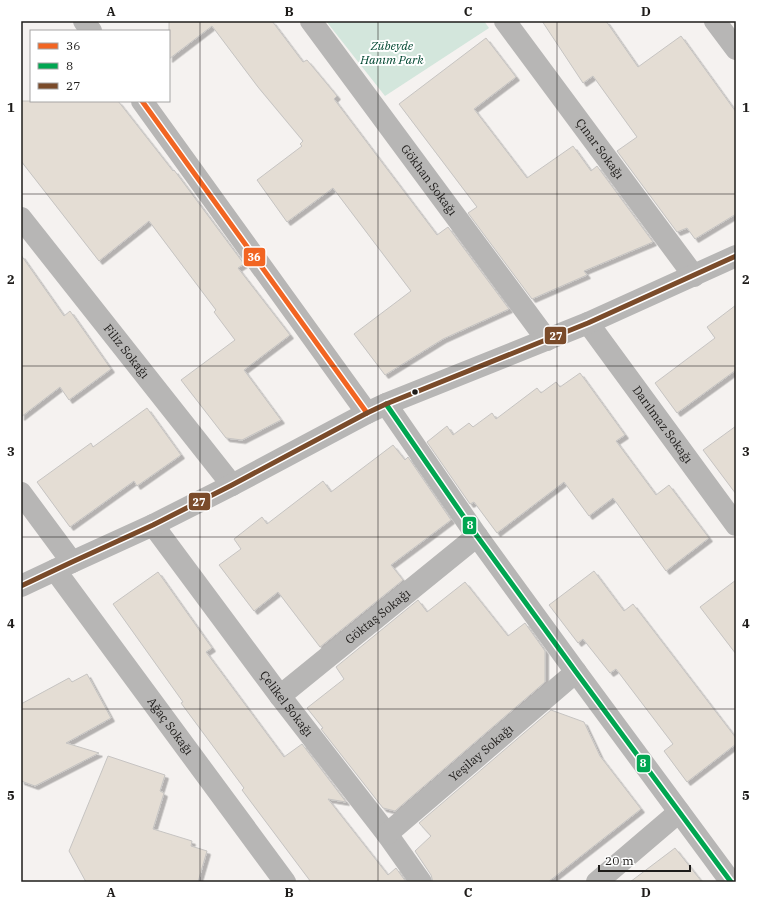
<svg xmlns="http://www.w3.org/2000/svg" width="757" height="903" font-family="'IBM Plex Serif',serif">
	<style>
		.green { fill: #d3e6dc }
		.building { fill: #e4ddd4; stroke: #c6c4c2; filter: url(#shadow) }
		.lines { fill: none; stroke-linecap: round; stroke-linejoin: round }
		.minor { stroke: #b7b6b5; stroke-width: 22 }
		.bus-1-casing { stroke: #fff; stroke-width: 8 }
		.bus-2-casing { stroke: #fff; stroke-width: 8 }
		.bus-3-casing { stroke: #fff; stroke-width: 8 }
		.bus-1 { stroke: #f26522; stroke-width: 5 }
		.bus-2 { stroke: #00a651; stroke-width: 5 }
		.bus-3 { stroke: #7a4b2a; stroke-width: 5 }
		.grid { fill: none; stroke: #1e1c1a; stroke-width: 1; stroke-opacity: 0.55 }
		.bus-dot { fill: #1e1c1a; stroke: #fff; stroke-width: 1.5 }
		.labels { text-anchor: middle; stroke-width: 4; stroke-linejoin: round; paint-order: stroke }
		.park-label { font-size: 12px; font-style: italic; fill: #014731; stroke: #fff }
		.street-label { font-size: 12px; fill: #1e1c1a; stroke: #fff }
		.line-badge { stroke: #fff; stroke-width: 1.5 }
		.badge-label { font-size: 11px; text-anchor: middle; font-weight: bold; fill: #fff }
		.neatline { fill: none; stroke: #1e1c1a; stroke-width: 1.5 }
		.grid-label { font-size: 13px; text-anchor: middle; font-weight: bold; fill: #1e1c1a }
	</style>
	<defs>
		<filter id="shadow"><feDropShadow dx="3.5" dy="3.5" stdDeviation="0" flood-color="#0004"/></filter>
	</defs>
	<rect width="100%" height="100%" fill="#f5f2f0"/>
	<path class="green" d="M326,21h158l5,7 -104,68z"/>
	<path class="building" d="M169,21h103l31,41 4,-2 30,36 -3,3 103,136 11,-8 61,82 -66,30 -58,36 -31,-41 57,-43 -78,-103 -46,34 -30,-42 45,-34 -2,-2 3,-3 -45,-54 -46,-61 -43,33z
		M542,21h64l32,46 43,-31 55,76v102l-41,25 -8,-11 -10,4 -60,-81 20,-14 -44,-61 -10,7z
		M486,38l30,39 -42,32 53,69 46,-32 18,25 6,-5 56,76 -69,29 3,4 -55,24 -64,-86 9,-6 -78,-103z
		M21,101h97l55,70 1,-1 70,94 -6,4 52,67 -46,35 37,50 -39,20 -16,-2 -45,-58 54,-40 -21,-28 2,-2 -67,-89 -50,40 -78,-100z
		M21,255l43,61 6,-5 41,58 -42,31 -9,-13 -39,30z
		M736,305v65l-59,43 -22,-30 60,-45 -8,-11z
		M580,373l45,62 -9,6 40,54 13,-10 40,53 -43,33 -53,-73 -24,18 -25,-34 -67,51 -23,-31 -4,2 -43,-62 20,-16 6,9 16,-12 4,4 19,-14 4,6 41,-31 4,5 15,-11 4,5z
		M147,408l34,47 -44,31 -3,-5 -64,46 -33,-45 54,-39 2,4z
		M736,426v68l-33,-44z
		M393,445l12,15 3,-3 43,63 -60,45 12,15 -83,67 -42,-55 -24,19 -35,-46 22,-16 -7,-10 28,-22 5,7 56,-43 8,11z
		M594,571l30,40 9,-7 103,134v6l-49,38 -23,-31 9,-7 -57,-75 -6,4 -27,-34 -5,4 -29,-38z
		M158,572l54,76 -6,4 78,105 18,-13 44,58 -18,-3 60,76 8,-7 10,14h-95l-69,-92 2,-2 -63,-85 2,-1 -70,-98z
		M736,580v74l-36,-47z
		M465,582l43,54 17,-13 20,28v31l-150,129 -12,-3 -62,-79 2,-1 -16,-20 37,-29 -8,-12 82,-67 9,12z
		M87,674l24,44 -45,25 33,10 -64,33 -14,-5v-77l48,-26 3,4z
		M551,710l33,12 16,34 41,53 -93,73h-115l-2,-7 -16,-24 16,-15 -12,-13z
		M108,756l57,19 -5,16 4,2 -11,36 39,12 -1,5 16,5 -9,31h-112l-17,-31z
		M675,848l27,34h-72z"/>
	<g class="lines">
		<g class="minor">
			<path d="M84,21l7,10"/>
			<path id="s1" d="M311,21l236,319"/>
			<path id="s2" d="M505,21l189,255"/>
			<path d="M715,21l21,28"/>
			<path d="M142,101l225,312"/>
			<path id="s3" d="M21,218l211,267"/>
			<path id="s4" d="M588,323l148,202"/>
			<path d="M386,404l91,132 99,136 155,210"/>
			<path d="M21,493l51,69"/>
			<path id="s5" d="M153,525l127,171 107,138 34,48"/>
			<path id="s6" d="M55,570l230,312"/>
			<path d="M21,586l51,-24 81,-37 79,-40 135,-72 19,-9 202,-81 148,-67"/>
			<path id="s7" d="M280,696l197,-160"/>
			<path id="s8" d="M387,834l189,-162"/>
			<path d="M597,882l82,-70"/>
		</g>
		<defs>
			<path id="bus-1" d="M142,101l225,312"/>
			<path id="bus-2" d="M386,404l91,132 99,136 155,210"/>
			<path id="bus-3" d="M21,586l51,-24 81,-37 79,-40 135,-72 19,-9 202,-81 148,-67"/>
		</defs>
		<use href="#bus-1" class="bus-1-casing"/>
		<use href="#bus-2" class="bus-2-casing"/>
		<use href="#bus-3" class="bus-3-casing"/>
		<use href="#bus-1" class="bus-1"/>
		<use href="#bus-2" class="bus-2"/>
		<use href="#bus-3" class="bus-3"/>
	</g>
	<path class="grid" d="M200,21v861M378,21v861M557,21v861M21,194h715M21,366h715M21,537h715M21,709h715"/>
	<circle class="bus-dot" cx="415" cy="392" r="3.5"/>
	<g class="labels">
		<g class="park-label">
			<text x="392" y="50">Zübeyde<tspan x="392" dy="14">Hanım Park</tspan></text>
		</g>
		<g class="street-label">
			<text dy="4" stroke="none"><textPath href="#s2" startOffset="159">Çınar Sokağı</textPath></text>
			<text dy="4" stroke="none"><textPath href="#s1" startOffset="198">Gökhan Sokağı</textPath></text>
			<text dy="4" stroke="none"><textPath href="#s3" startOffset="170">Filiz Sokağı</textPath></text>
			<text dy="4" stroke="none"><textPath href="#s4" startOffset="126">Darılmaz Sokağı</textPath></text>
			<text dy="4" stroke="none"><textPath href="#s7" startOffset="126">Göktaş Sokağı</textPath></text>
			<text dy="4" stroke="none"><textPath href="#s5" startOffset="223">Çelikel Sokağı</textPath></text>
			<text dy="4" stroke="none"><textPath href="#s6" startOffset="194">Ağaç Sokağı</textPath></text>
			<text dy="4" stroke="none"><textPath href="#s8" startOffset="124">Yeşilay Sokağı</textPath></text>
		</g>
	</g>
	<g class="line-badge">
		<rect x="243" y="247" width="23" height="20" rx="4" fill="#f26522"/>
		<rect x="544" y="326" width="23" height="19" rx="4" fill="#7a4b2a"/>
		<rect x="188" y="492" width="23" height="19" rx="4" fill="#7a4b2a"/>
		<rect x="462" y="516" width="15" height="19" rx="4" fill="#00a651"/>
		<rect x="636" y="754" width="15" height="19" rx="4" fill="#00a651"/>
	</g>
	<g class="badge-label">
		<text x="254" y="261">36</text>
		<text x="556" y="340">27</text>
		<text x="199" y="506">27</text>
		<text x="470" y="529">8</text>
		<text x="643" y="767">8</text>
	</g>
	<rect width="757" height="903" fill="none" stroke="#ffffff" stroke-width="44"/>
	<rect x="30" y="30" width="140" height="72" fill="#ffffff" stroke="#a5a4a3"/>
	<rect x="38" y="43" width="20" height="6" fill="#f26522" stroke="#a5a4a3"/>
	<text x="66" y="50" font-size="12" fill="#1e1c1a">36</text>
	<rect x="38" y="63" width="20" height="6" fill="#00a651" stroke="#a5a4a3"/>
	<text x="66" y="70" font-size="12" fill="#1e1c1a">8</text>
	<rect x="38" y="83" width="20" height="6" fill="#7a4b2a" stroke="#a5a4a3"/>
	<text x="66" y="90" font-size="12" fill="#1e1c1a">27</text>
	<path d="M599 865v6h91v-6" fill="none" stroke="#1e1c1a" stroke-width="2"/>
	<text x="605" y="865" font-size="12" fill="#1e1c1a" stroke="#ffffff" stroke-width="3" paint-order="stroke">20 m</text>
	<rect x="22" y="22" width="713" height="859" class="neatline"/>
	<g class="grid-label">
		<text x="111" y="16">A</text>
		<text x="289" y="16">B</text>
		<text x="468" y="16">C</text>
		<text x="646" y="16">D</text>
		<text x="11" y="112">1</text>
		<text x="746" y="112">1</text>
		<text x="11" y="284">2</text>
		<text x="746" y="284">2</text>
		<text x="11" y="456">3</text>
		<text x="746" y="456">3</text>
		<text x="11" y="628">4</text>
		<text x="746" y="628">4</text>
		<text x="11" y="800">5</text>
		<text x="746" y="800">5</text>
		<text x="111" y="897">A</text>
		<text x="289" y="897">B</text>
		<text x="468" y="897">C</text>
		<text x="646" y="897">D</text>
	</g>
</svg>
